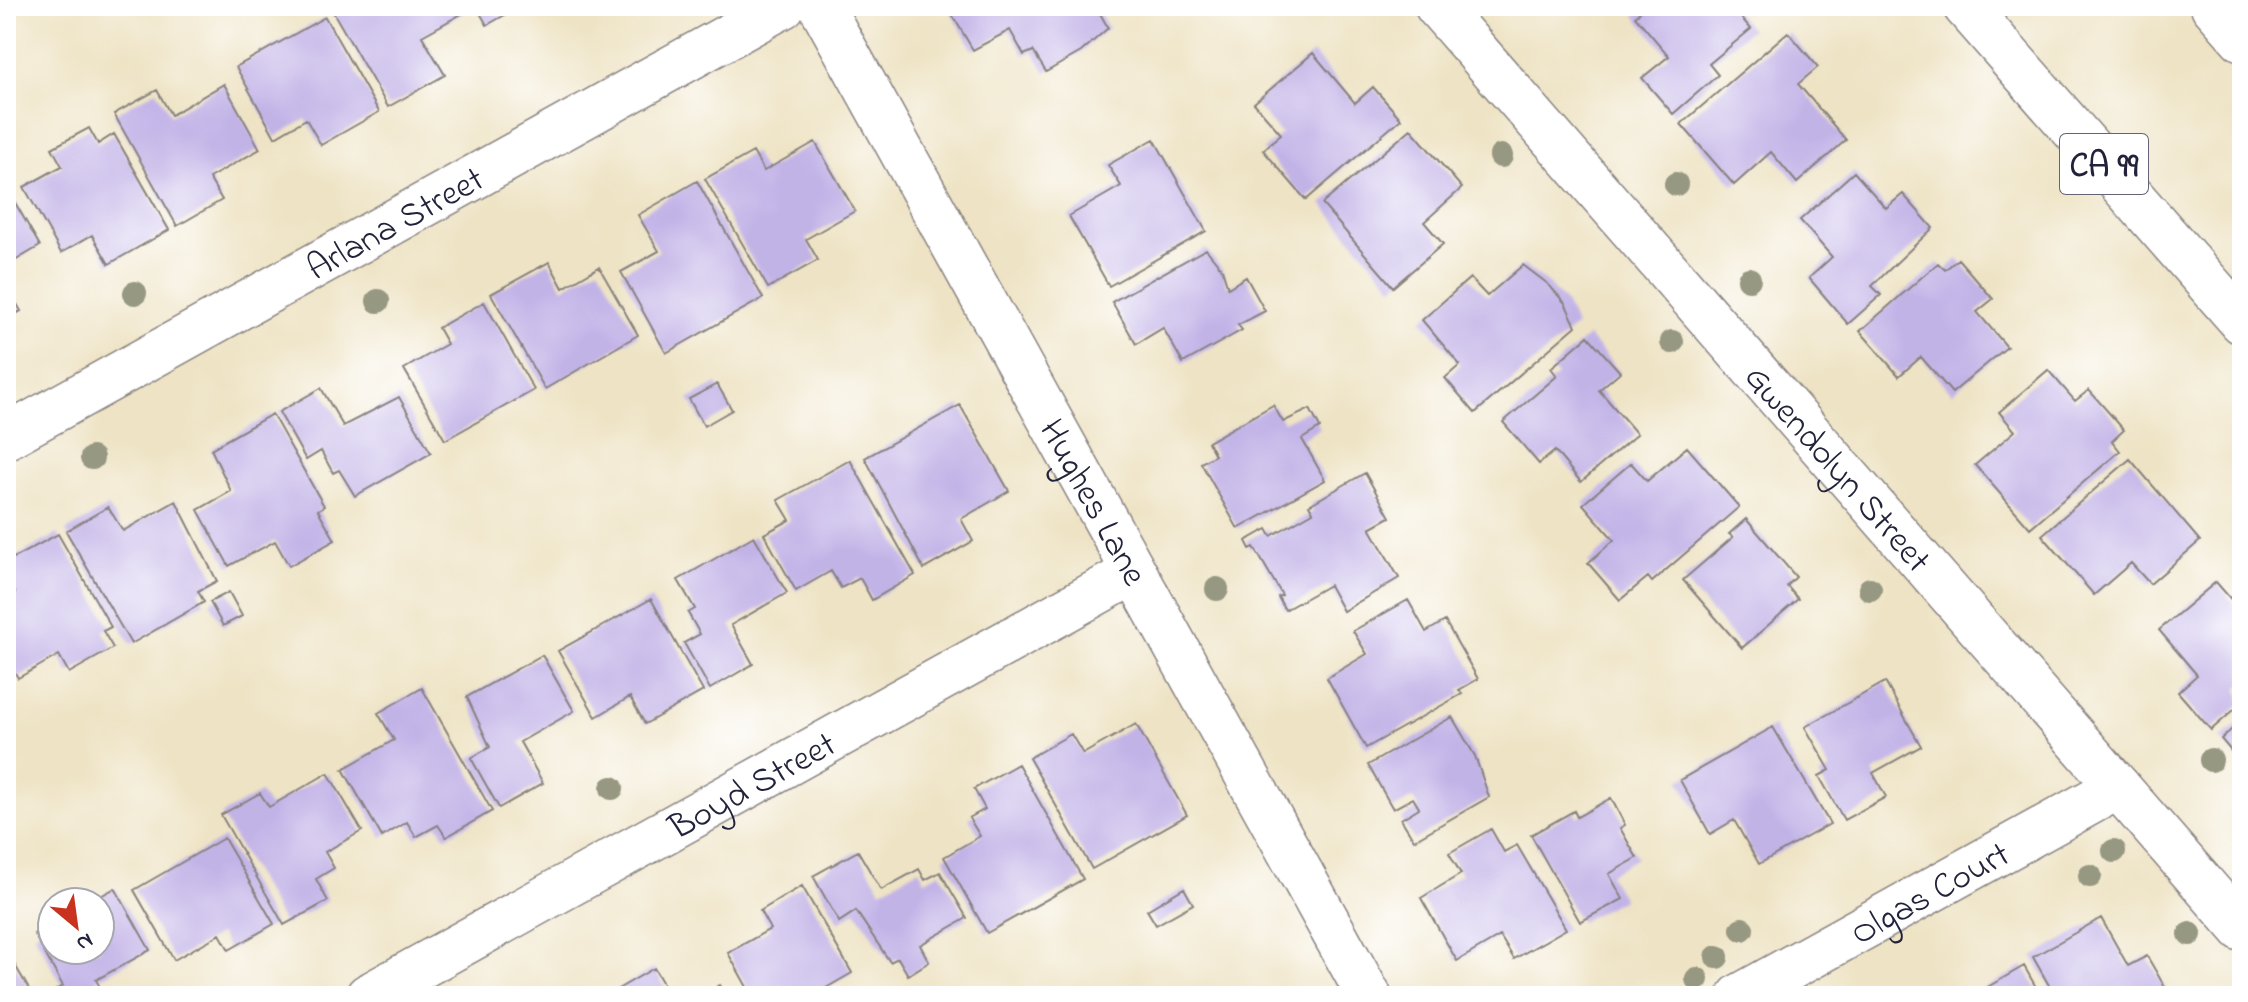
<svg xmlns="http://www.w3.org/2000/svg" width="2248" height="1002" font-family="'Indie Flower',sans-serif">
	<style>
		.building { fill: #c2b3e7 }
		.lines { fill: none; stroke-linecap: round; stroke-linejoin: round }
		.minor-casing { stroke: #888280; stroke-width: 47 }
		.motorway-casing { stroke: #888280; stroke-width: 47 }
		.minor { stroke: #fff; stroke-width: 44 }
		.motorway { stroke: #fff; stroke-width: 44 }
		.tree { fill: #979882 }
		.labels { text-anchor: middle; stroke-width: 6; stroke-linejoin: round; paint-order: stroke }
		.shield { fill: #fff; stroke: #646476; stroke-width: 2 }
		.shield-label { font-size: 34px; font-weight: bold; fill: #22223b }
		.street-label { font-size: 36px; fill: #22223b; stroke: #fff }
	</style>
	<rect width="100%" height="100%" fill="#fff"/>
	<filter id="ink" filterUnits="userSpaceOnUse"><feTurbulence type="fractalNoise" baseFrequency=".0125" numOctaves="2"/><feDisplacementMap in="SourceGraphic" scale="16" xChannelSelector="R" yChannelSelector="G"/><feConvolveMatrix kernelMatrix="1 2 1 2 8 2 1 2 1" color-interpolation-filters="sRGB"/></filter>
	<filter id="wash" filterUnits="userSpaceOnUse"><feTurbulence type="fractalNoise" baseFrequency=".006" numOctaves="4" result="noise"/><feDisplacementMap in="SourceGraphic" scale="32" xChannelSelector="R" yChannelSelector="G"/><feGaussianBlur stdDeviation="1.8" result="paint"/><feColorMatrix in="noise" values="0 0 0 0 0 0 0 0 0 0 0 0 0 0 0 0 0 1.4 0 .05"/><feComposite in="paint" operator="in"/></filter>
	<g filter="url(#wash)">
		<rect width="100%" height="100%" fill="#eee3c4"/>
		<g id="blocks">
			<path class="building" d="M344,6h115l4,7 -41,23 23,39 -57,32 -55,-95z
				M476,6h45l-34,19z
				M542,6h18l-14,8z
				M947,6h149l12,22 -27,24 -35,20 -13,-21 -9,4 -14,-25 -37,20z
				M1647,6h84l20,23 -42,35 9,11 -45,39 -31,-36 27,-22 -34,-40z
				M325,17l54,95 -58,33 -15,-26 -31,18 -39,-70z
				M1788,32l30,35 -20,17 48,56 -49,43 -26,-31 -37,33 -53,-61z
				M1313,53l42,50 18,-16 28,32 -95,81 -43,-50 18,-16 -27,-31z
				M224,84l36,65 -51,29 13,22 -45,26 -63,-112 43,-24 14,25z
				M89,128l9,16 16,-10 55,96 -60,34 -17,-29 -31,18 -37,-66 38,-21 -10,-18z
				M1411,129l51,59 -38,34 19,22 -50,43 -71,-83z
				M1154,139l52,92 -97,55 -40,-70 52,-30 -13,-21z
				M815,142l40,69 -49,28 12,21 -50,28 -63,-109 48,-27 11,19z
				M1854,172l32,36 17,-14 30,34 -61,58 9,9 -33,29 -39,-46 23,-21 -32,-37z
				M697,181l66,117 -97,55 -45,-81 38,-21 -21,-36z
				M6,187l34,59 -34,20z
				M1206,249l16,20 6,19 18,-11 19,34 -27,14 4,5 -59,33 -20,-35 -27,16 -24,-42z
				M1958,259l35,40 -16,13 30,35 -55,46 -31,-36 -22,19 -39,-45 78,-68 7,7z
				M549,262l14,26 36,-21 39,68 -93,54 -54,-95z
				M1523,265l25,19 17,19 11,23 -101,87 -30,-35 15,-13 -38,-45 48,-42 17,18z
				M6,285l15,26 -15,8z
				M484,302l50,88 -89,50 -41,-71 43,-25 -9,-16z
				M1588,336l32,36 -21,18 38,44 -56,48 -26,-31 -16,13 -36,-42 54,-46 -6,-8z
				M2048,370l27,31 14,-11 35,40 -12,11 8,10 -90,77 -55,-63 40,-34 -16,-19z
				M717,384l15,26 -28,16 -15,-27z
				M321,388l22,38 56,-29 32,56 -76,43 -16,-26 -6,3 -12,-22 -15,9 -27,-48z
				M960,405l49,86 -48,28 12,22 -49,28 -59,-111z
				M1273,405l10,17 27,-13 10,19 -18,11 23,41 -87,49 -37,-66 14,-8 -7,-13z
				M272,414l52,92 -6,4 17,30 -46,26 -14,-25 -46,25 -31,-56 33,-19 -20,-42z
				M1687,447l52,60 -87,75 -4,-5 -28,23 -32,-37 26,-23 -31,-36 48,-41 16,18z
				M2130,459l70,82 -50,43 -19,-21 -37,32 -52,-60z
				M850,460l65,115 -43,25 -12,-22 -19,10 -10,-17 -35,20 -32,-57 26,-14 -12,-20z
				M1365,473l25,44 -20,11 29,50 -56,33 -14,-26 -44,25 -7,-13 4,-2 -28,-48 -4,2 -4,-8 21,-12 4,7 42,-24 -4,-7z
				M176,501l41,80 -19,10 6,11 -73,42 -65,-113 42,-24 15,24z
				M1746,519l50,58 -9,9 11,13 -56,49 -59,-68 50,-43 -4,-3z
				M58,534l53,93 -8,4 10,17 -44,25 -10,-18 -41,23 -12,-21v-60l9,-5 -9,-15v-15z
				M754,536l33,57 -56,32 22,39 -43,25 -26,-46 16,-9 -12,-21 7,-4 -17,-29z
				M2216,582l26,30v73l-4,3 4,15 -31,27 -33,-38 19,-17 -38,-45z
				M229,592l13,24 -19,10 -13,-24z
				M651,599l52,92 -58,33 -15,-27 -34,20 -38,-66z
				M1408,600l18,32 19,-11 33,58 -19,11 3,4 -96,54 -39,-70 40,-24 -14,-23z
				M542,655l32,56 -54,31 23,41 -44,25 -28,-50 19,-11 -23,-50z
				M1885,682l36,64 -48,27 13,24 -42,23 -25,-44 11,-6 -25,-43z
				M422,688l70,123 -46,26 -8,-12 -22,12 -9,-15 -25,15 -39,-68 51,-29 -16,-27z
				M1452,717l23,39 14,41 -75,43 -13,-21 18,-11 -6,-10 -20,11 -25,-44z
				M2242,720v44l-21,-25z
				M1136,724l51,91 -95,54 -63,-111 42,-24 12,20z
				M1773,727l57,97 -71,40 -25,-44 -24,14 -30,-54z
				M1018,764l65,115 -96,54 -43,-76 36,-21 -11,-18 16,-9 -11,-20z
				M328,773l34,58 -37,21 9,16 -18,11 12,22 -44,24 -63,-110 39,-22 9,14z
				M1611,798l14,27 -5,3 17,30 -28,16 14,25 -43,23 -49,-87 43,-24 3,6z
				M1491,829l13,23 13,-7 49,84 -52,30 -14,-23 -43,25 -36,-63 40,-24 -12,-21z
				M224,838l50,86 -45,26 -9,-16 -46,26 -40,-70z
				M858,851l23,39 38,-21 6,11 15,-8 27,46 -47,27 9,17 -21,13 -10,-17 -8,4 -34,-51 -17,11 -26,-46z
				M802,886l50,87 -40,23h-60l-24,-43 42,-24 -10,-18z
				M115,888l35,62 -54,30 9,16h-60l18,-10 -29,-52 18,-10v26h48v-48h-10z
				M1184,888l9,16 -37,21 -9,-15z
				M2101,918l27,48 19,-10 23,40h-115l-22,-39z
				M9,955l24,41h-27v-39z
				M2024,966l17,30h-69z
				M654,968l16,28h-64z
				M720,985l7,11h-26z"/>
		</g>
	</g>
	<g filter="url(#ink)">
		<use href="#blocks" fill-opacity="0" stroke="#888280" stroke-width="2"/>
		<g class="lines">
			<defs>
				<g id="minor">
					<path id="s1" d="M821,6l548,990"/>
					<path id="s2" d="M1437,6l805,923"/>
					<path id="s3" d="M6,437l777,-431"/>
					<path id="s4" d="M368,996l766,-424"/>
					<path id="s5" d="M1740,996l378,-209"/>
				</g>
				<path id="motorway" d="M1965,6l277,316
					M2213,6l29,33"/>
			</defs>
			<use href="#minor" class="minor-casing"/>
			<use href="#motorway" class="motorway-casing"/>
			<use href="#minor" class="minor"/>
			<use href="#motorway" class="motorway"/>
		</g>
		<g class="tree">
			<circle cx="1501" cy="156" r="12"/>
			<circle cx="1676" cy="184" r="12"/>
			<circle cx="1749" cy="279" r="12"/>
			<circle cx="135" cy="293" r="12"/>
			<circle cx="378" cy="301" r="12"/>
			<circle cx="1672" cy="342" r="12"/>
			<circle cx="92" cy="458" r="12"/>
			<circle cx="1217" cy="589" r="12"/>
			<circle cx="1870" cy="589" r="12"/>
			<circle cx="2211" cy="760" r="12"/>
			<circle cx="612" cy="788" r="12"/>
			<circle cx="2114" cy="851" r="12"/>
			<circle cx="2090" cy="876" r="12"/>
			<circle cx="1742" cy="929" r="12"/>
			<circle cx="2190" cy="934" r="12"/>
			<circle cx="1717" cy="957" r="12"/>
			<circle cx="1697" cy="979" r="12"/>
		</g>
	</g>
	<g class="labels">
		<rect class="shield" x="2060" y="134" width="88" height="60" rx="6"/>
		<g class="shield-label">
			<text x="2104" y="176">CA 99</text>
		</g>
		<g class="street-label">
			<text dy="13" stroke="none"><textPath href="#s3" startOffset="444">Arlana Street</textPath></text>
			<text dy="13" stroke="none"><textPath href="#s2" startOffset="612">Gwendolyn Street</textPath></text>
			<text dy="13" stroke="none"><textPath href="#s1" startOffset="566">Hughes Lane</textPath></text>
			<text dy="13" stroke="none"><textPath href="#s4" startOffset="438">Boyd Street</textPath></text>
			<text dy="13" stroke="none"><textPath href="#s5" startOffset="216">Olgas Court</textPath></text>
		</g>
	</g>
	<rect width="2248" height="1002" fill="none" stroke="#fff" stroke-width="32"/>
	<g transform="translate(76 926) rotate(151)"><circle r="38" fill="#ffffff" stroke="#a7a7b1" stroke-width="2"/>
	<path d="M0-6L14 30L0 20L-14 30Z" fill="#c8321e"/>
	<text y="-12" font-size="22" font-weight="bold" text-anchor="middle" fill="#22223b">N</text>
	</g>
</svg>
